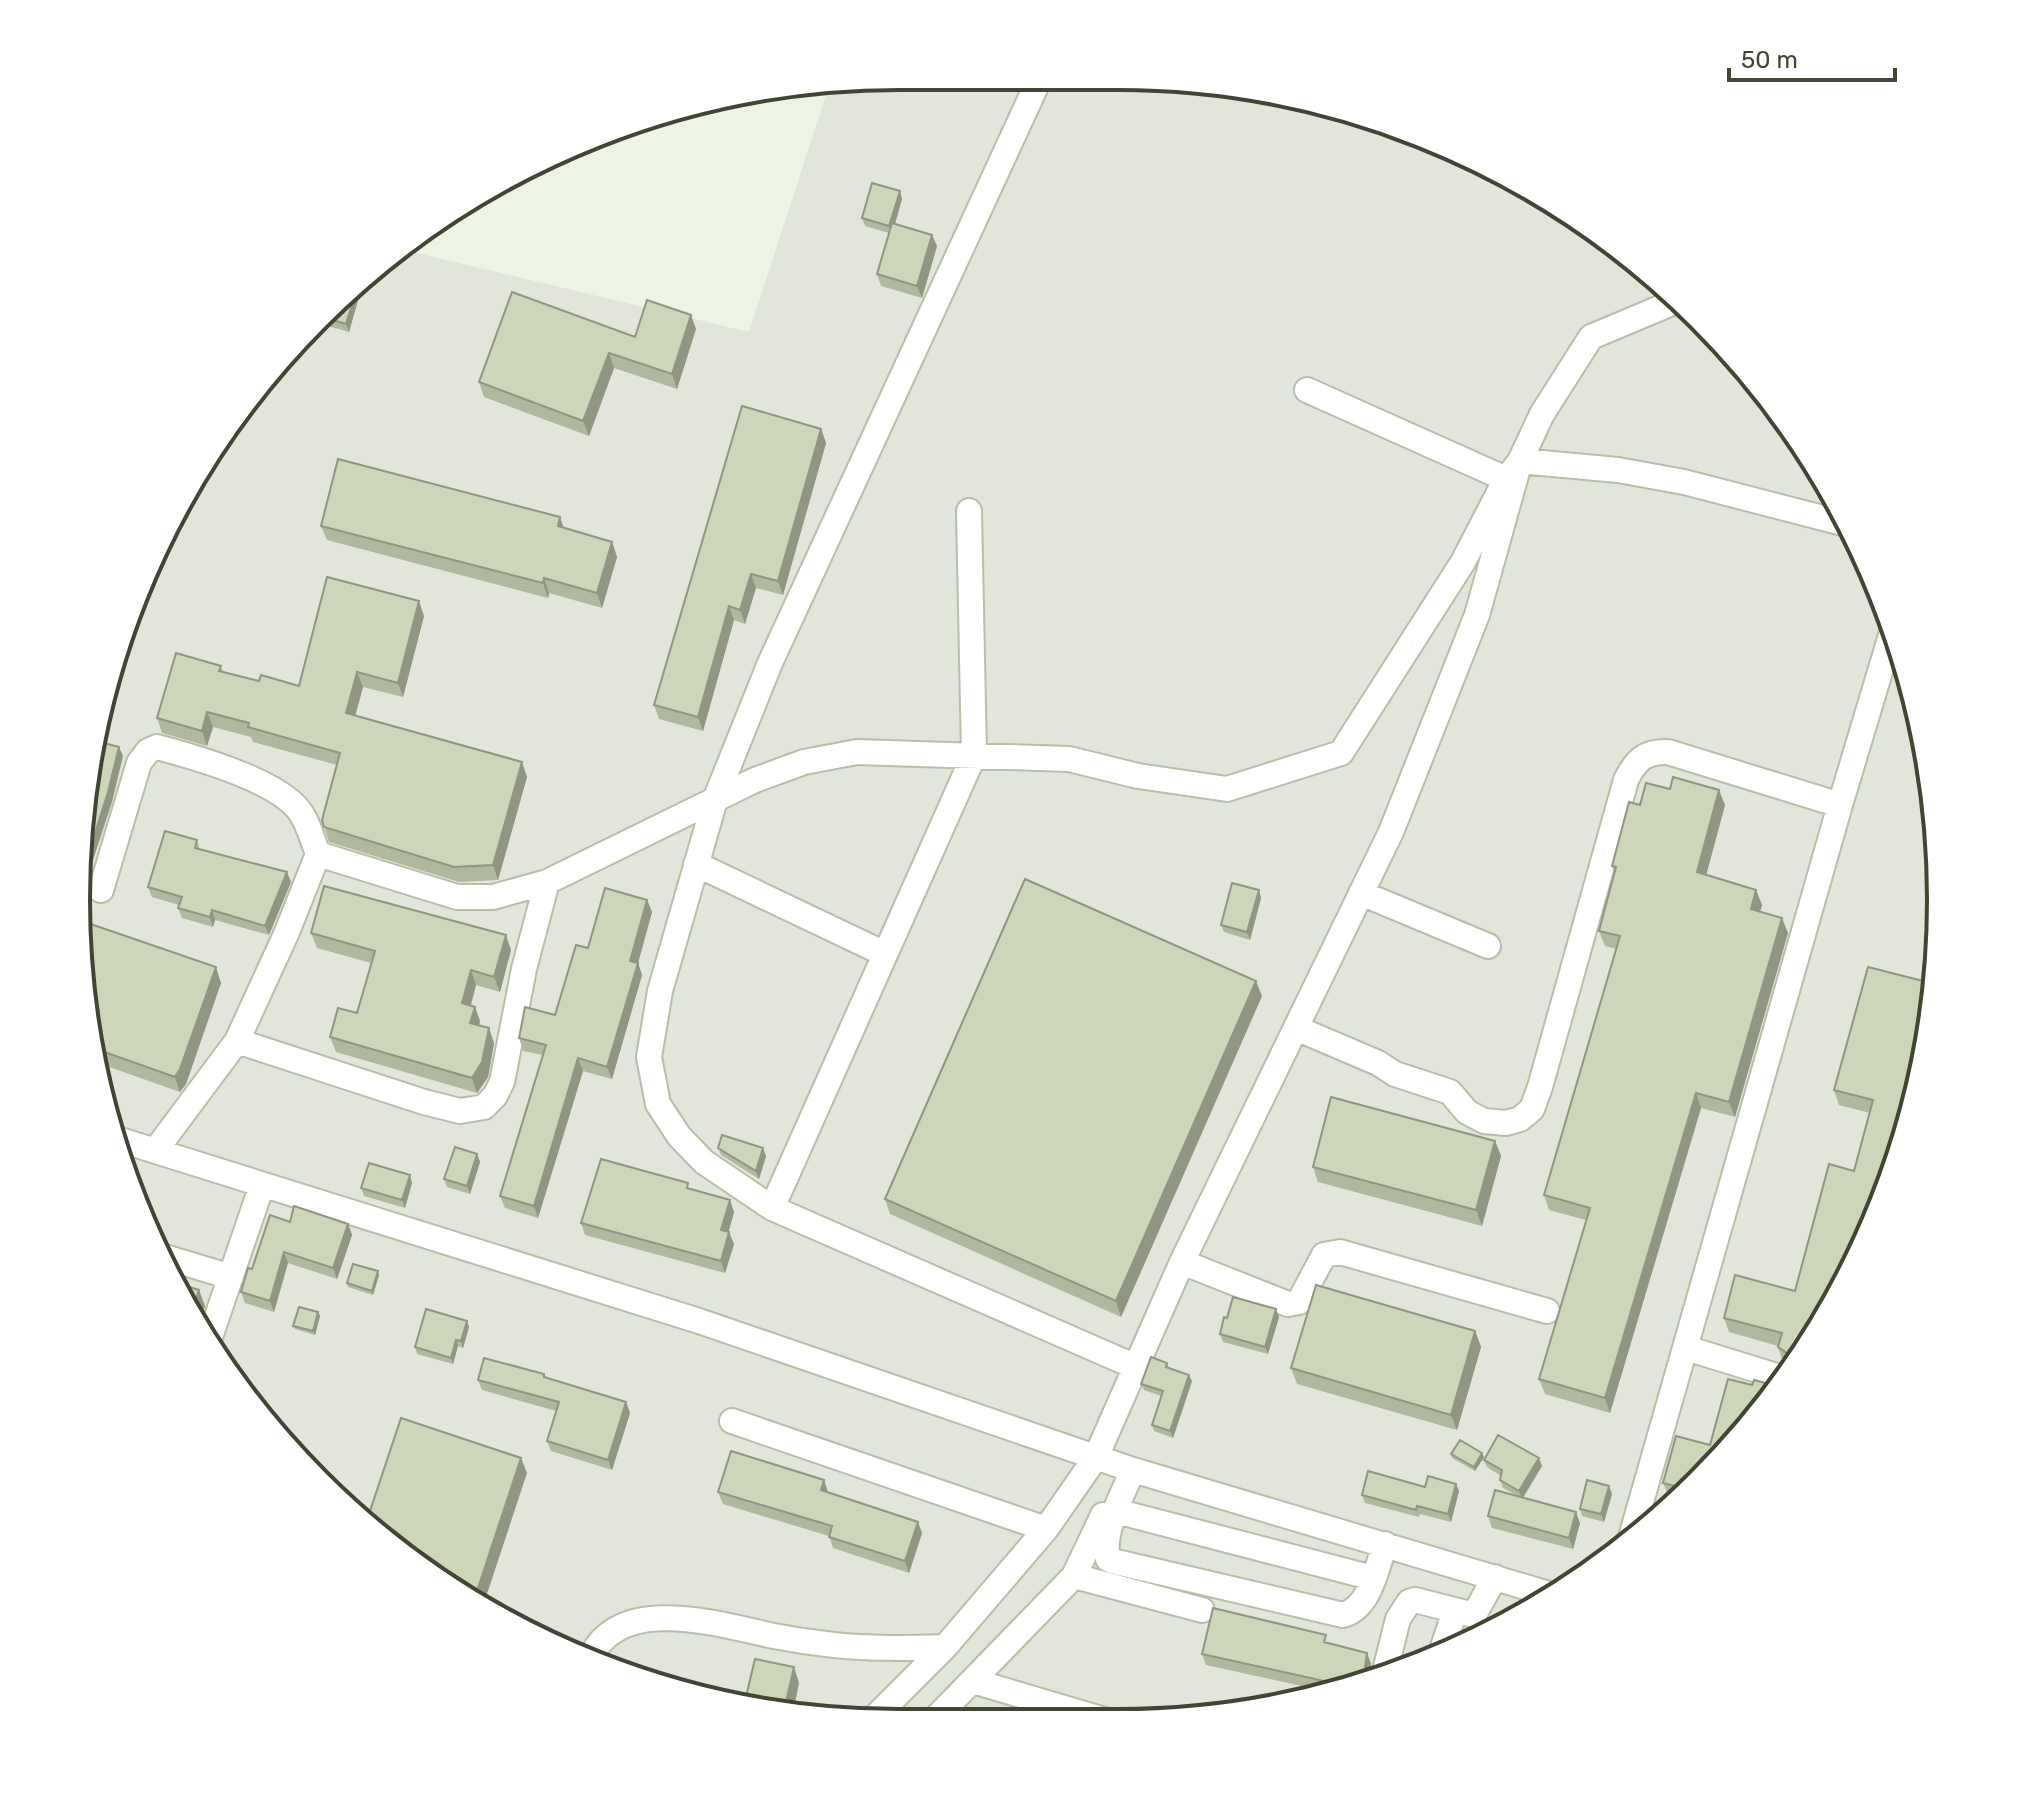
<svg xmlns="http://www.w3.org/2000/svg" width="2017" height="1799" font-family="Rubik,sans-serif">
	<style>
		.industrial { fill: #e2e5d9 }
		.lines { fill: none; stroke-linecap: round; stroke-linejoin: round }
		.minor-casing { stroke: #b6c0a6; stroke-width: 28 }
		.minor { stroke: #fff; stroke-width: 24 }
		.wall { fill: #b0b89e }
		.shaded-wall { fill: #909681 }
		.building { fill: #cdd6b8; stroke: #909681; stroke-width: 2 }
		.rim { fill: none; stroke: #404633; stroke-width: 4 }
	</style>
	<rect width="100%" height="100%" fill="#edf4e4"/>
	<path class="industrial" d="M900,76l378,16 105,28 147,67 131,94 110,118 85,137 57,151 26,159 -5,161 -104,305 -94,131 -118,110 -137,85 -151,57 -159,26h-326l-158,-26 -151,-57 -138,-85 -118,-111 -119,-178 -57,-152 -28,-212 16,-162 69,-202 85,-138 150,-150 353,84 81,-249z"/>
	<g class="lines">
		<defs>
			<path id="minor" d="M1307,390l199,89
				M969,511l5,244 -202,453 364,159
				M696,864l189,90
				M101,890l38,-127 9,-12 9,-4c38,10 116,32 141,62 10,12 14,30 20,45l139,43h36l54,-15 208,-102 49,-18 53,-10 212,7 69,17 89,13 114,-36 122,-191 43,-83 14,-18 98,9 66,12 166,43
				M1361,893l127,53
				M1296,1028l82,35 17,11 55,18 17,20 17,9 22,2 14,-4 12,-10 8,-22 86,-307c10,-20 19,-29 42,-28l172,53
				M237,1041l187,61 36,9 24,-4 11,-11 7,-14 22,-113 23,-87
				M114,1138l585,183 434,149 419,125
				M155,1151l82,-110 50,-109 31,-78
				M772,1208l-68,-46 -25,-26 -21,-32 -9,-47 11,-66 55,-191 55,-137 268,-581
				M158,1255l73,22
				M1182,1262l106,42 11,-2 25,-47 16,-3 207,59
				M210,1337l52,-152
				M1686,1348l97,30
				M732,1421l314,108
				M1133,1470c-10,23 -32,63 -25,89l4,2 231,54c27,-7 34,-48 42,-71
				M1116,1511l257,67
				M1629,1544l211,-739 52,-173
				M1074,1576l128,34
				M1441,1653l14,-42
				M590,1659c29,-67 131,-34 184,-23 20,4 40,7 60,9 37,4 74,3 111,2
				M1384,1675l14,-56 11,-17 6,-2 59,15 21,-38
				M973,1681l135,40
				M871,1721l74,-74 101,-118 50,-72 86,-195 209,-430 86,-217 43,-154 22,-47 49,-77 88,-37
				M933,1721l141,-145 29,-61"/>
		</defs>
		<use href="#minor" class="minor-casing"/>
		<use href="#minor" class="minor"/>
	</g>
	<path class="wall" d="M902,199l-7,25 42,22 -15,52 -41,-12 -4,-12 12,-41 -24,-7 -3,-8z
		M358,287l2,6 -11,39 -28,-8z
		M696,329l-19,60 -63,-21 -25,68 -105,-39 -5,-15 156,-45z
		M821,429l5,14 -43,152 -27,-7 -11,36 -11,-4 -31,111 -44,-12 -5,-14z
		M321,526l243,2 48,14 5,15 -15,51 -53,-15 -1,5 -221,-58z
		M424,616l-21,81 -40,-10 -8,28 172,62 -29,103 -39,2 -130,-40 -7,-22 15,-55 -84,-23 -2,-5 -38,-10 -6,19 -45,-13 -5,-15 64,-52 2,6 36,9 40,5z
		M1640,805h85l-19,70 50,15 6,15 -2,7 28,21 -53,184 -34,-9 -91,305 -65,-19 -6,-15 47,-159 -37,-10 -5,-15 73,-246 -12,-3 -6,-15 16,-57 -3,-8z
		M197,840l3,10 91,32 -22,53 -54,-15 -2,7 -31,-9 -4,-10 1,-3 -27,-8 -4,-10z
		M1261,898l-11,42 -26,-8 -3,-7z
		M647,900l5,12 -14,51 4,12 -30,104 -29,-8 -45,147 -33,-10 -5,-12 43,-141 -20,-4 -4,-13 36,-23z
		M79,920l142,63 -35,101 -6,8 -82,-29z
		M311,933l200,17 -11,42 -24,-7 -5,20 4,2 5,14 -1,4 15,18 -6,34 -11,16 -141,-41 -6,-15 27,-24 14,-50 -54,-15z
		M1935,984l-105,328 -39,55 -8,-5 -5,-15v-1l-49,-14 -5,-14 71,-27 59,-120 16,-58 -31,-8 -5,-15z
		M1262,996l-141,321 -231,-103 -5,-15z
		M1495,1141l6,15 -19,70 -164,-44 -5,-15z
		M718,1148l48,8 -7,23 -38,-24z
		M477,1154l3,8 -10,32 -23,-7 -3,-8z
		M412,1183l-7,25 -41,-12 -3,-8z
		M690,1189l44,23 -6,20 6,12 -9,29 -140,-38 -4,-12z
		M290,1222l58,2 4,11 -15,44 -49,-16 -14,49 -29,-9 -4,-11 11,-23z
		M379,1275l-6,20 -25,-8 -1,-4z
		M1276,1309l3,8 -11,37 -45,-12 -3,-8 7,-16z
		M318,1312l2,4 -5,19 -20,-6 -2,-3z
		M467,1321l2,6 -6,21 -5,-2 -5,18 -36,-10 -2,-7z
		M1475,1331l6,16 -24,83 -160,-46 -6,-16z
		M1167,1363l2,5 23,13 -19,57 -19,-7 -2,-6 9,-29 -17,-6 -3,-6z
		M545,1377l81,25 4,11 -18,57 -61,-19 -4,-10 9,-30 -74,-21 -4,-10z
		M1752,1385l-16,58 -60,56 -7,-2 -6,-14 47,-38z
		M1451,1454l33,3 -9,14 -23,-13z
		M1484,1460l58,6 -19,32 57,25 -7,26 -81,-21 -4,-12 30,-20 -15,-8 -3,-8 1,-4 -14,-9z
		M1456,1484l3,7 -8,31 -31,-8 -1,3 -54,-14 -3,-8z
		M1609,1486l3,8 -8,28 -22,-6 -2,-7z
		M718,1492h110l94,41 -13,40 -76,-25 -4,-12 -106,-32z
		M1329,1643l42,21 -1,10 3,5 -39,14 -128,-28 -4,-11z"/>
	<path class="shaded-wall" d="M900,191l2,8 -10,35 -3,-8z
		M932,235l5,11 -15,52 -5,-12z
		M358,287l2,6 -11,39 -3,-8z
		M691,315l5,14 -19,60 -5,-15z
		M609,353l5,15 -25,68 -6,-15z
		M821,429l5,14 -43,152 -5,-14z
		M560,517l5,15 -7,-6z
		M612,542l5,15 -15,51 -5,-15z
		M751,574l5,14 -11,36 -5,-14z
		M544,578l5,15 -1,5 -5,-15z
		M419,601l5,15 -21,81 -5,-14z
		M729,606l5,14 -31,111 -5,-14z
		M357,672l6,15 -11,41 -6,-15z
		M207,712l6,15 -6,19 -5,-15z
		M119,747l4,9 -11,46 -35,107 -1,-9 1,-10z
		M522,762l5,15 -29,103 -5,-15z
		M1719,790l6,15 -22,82 -6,-15z
		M287,872l4,10 -22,53 -4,-9z
		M1259,890l2,8 -11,42 -3,-8z
		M1756,890l6,15 -6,19 -5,-15z
		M647,900l5,12 -14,51 4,12 -30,104 -5,-12 23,-106z
		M212,910l3,10 -2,7 -3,-10z
		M1782,918l6,15 -53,184 -6,-15z
		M506,935l5,15 -11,42 -6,-15z
		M216,967l5,16 -35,101 -6,8 -5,-15z
		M471,970l5,15 -9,33 -5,-15z
		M1256,981l6,15 -141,321 -5,-16z
		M475,1007l5,14 -4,17 -6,-15z
		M489,1028l5,15 -6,34 -11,16 -5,-15z
		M578,1058l5,13 -45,147 -4,-12z
		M1696,1093l5,15 -91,305 -5,-15z
		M1495,1141l6,15 -19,70 -6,-16z
		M763,1148l3,8 -7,23 -3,-8z
		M477,1154l3,8 -10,32 -3,-8z
		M410,1175l2,8 -7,25 -3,-8z
		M730,1200l4,12 -8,29 -5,-11z
		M348,1224l4,11 -15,44 -4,-11z
		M729,1232l5,12 -9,29 -4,-12z
		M284,1252l4,11 -14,49 -4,-11z
		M378,1271l1,4 -6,20 -1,-4z
		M199,1290l6,16 -5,16 -8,-11z
		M1276,1309l3,8 -11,37 -3,-7z
		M318,1312l2,4 -5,19 -2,-4z
		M467,1321l2,6 -6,21 -2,-7z
		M1475,1331l6,16 -24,83 -6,-15z
		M456,1340l2,6 -5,18 -2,-6z
		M1189,1375l3,6 -19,57 -3,-7z
		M626,1402l4,11 -18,57 -4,-10z
		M1482,1453l2,4 -9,14 -1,-4z
		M521,1458l6,15 -44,133 -9,-6z
		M1539,1458l3,8 -20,33 -3,-8z
		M824,1480l4,12 -3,10 -4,-12z
		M1456,1484l3,7 -8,31 -3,-8z
		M1609,1486l3,8 -8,28 -3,-8z
		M1576,1512l4,11 -7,26 -4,-11z
		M918,1522l4,11 -13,40 -4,-12z
		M1367,1653l4,11 -2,14 -4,-11z
		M794,1667l5,16 -6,30 -9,-2z"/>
	<path class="building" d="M872,183l28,8 -11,35 -27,-8z
		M892,223l40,12 -15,51 -40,-12z
		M357,288l-11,36 -20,-6z
		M512,292l123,45 12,-37 44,15 -19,59 -63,-21 -26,68 -104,-39z
		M742,406l79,23 -43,152 -27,-7 -11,36 -11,-4 -31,111 -44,-12z
		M338,459l222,58 -2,9 54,16 -15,51 -53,-15 -1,5 -222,-57z
		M327,577l92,24 -21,82 -41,-11 -11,41 176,49 -29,103 -39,2 -130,-40 -2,-7 18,-67 -92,-26 1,-4 -42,-11 -5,19 -45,-13 19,-65 45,13 -2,5 40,10 2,-6 38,11z
		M92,740l27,7 -11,45 -31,98z
		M1673,777l46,13 -22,82 59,18 -5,19 31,9 -53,184 -33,-9 -91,305 -66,-19 51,-171 -46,-13 76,-259 -21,-5 17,-64 -4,-1 17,-64 11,3 6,-22 24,6z
		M165,831l32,9 -2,8 92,24 -22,54 -53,-16 -2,7 -32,-9 4,-11 -34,-10z
		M1025,879l231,102 -140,320 -231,-102z
		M1232,883l27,7 -12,42 -26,-7z
		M324,886l182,49 -12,42 -23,-7 -9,33 13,4 -5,16 19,5 -7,34 -10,16 -142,-41 8,-29 19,5 18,-62 -64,-18z
		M605,888l42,12 -17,61 8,2 -31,104 -29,-9 -44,148 -34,-10 46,-151 -27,-7 6,-31 30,8 21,-70 12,3z
		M79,920l137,47 -36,102 -5,8 -79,-28z
		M1868,967l67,17 -1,23 -37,158 -67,147 -32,45 -8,-2 -12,-8 4,-14 -58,-15 11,-43 60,16 34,-127 25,7 19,-71 -39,-10z
		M1331,1097l164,44 -19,69 -163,-43z
		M722,1135l41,13 -7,23 -38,-23z
		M455,1147l22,7 -10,32 -23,-7z
		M601,1159l87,24 -1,5 43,12 -9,30 8,2 -8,29 -140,-38z
		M369,1163l41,12 -8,25 -41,-12z
		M294,1206l54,18 -15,44 -49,-16 -14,49 -29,-9 7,-24 4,1 18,-54 20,7z
		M353,1264l25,7 -6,20 -25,-8z
		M173,1282l26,8 -7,21z
		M1316,1285l159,46 -24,84 -160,-47z
		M1233,1297l43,12 -11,38 -45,-13 4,-17 3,1z
		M299,1307l19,5 -5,19 -20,-5z
		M426,1309l41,12 -6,20 -5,-1 -5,18 -36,-11z
		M1151,1357l16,6 -1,4 23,8 -19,56 -18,-6 11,-34 -22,-7z
		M484,1358l60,16v3l82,25 -18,58 -61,-19 12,-39 -81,-22z
		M1728,1379l24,6 2,-5 23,6 -41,57 -49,46 -24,-6 13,-47 34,9z
		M401,1418l120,40 -47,142 -76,-47 -32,-30z
		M1498,1435l41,23 -20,33 -19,-11 2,-10 -18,-10z
		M1460,1440l22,13 -8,14 -23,-13z
		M731,1451l93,29 -3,10 97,32 -13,39 -76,-24 3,-11 -114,-34z
		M1368,1471l57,16 3,-11 28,8 -8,30 -31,-8 -1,4 -54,-15z
		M1587,1480l22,6 -8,28 -21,-5z
		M1495,1490l81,22 -7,26 -81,-22z
		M1213,1608l113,27 -2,7 43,11 -2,14 7,9 -1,4 -20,7 -149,-33z
		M1506,1611l13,4 -17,11z
		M1454,1637l17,5 -26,10z
		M755,1659l39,8 -10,44 -40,-6z"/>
	<path d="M0 0H2017V1799H0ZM899 90H1118A809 809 0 0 1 1927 899V900A809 809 0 0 1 1118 1709H899A809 809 0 0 1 90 900V899A809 809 0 0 1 899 90Z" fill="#fff" fill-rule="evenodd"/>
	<path class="rim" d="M899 90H1118A809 809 0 0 1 1927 899V900A809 809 0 0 1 1118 1709H899A809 809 0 0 1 90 900V899A809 809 0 0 1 899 90Z"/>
	<path d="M1729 68v12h166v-12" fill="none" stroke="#404633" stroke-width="4"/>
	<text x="1741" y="68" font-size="24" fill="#404633" stroke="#ffffff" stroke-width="6" paint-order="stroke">50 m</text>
</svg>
